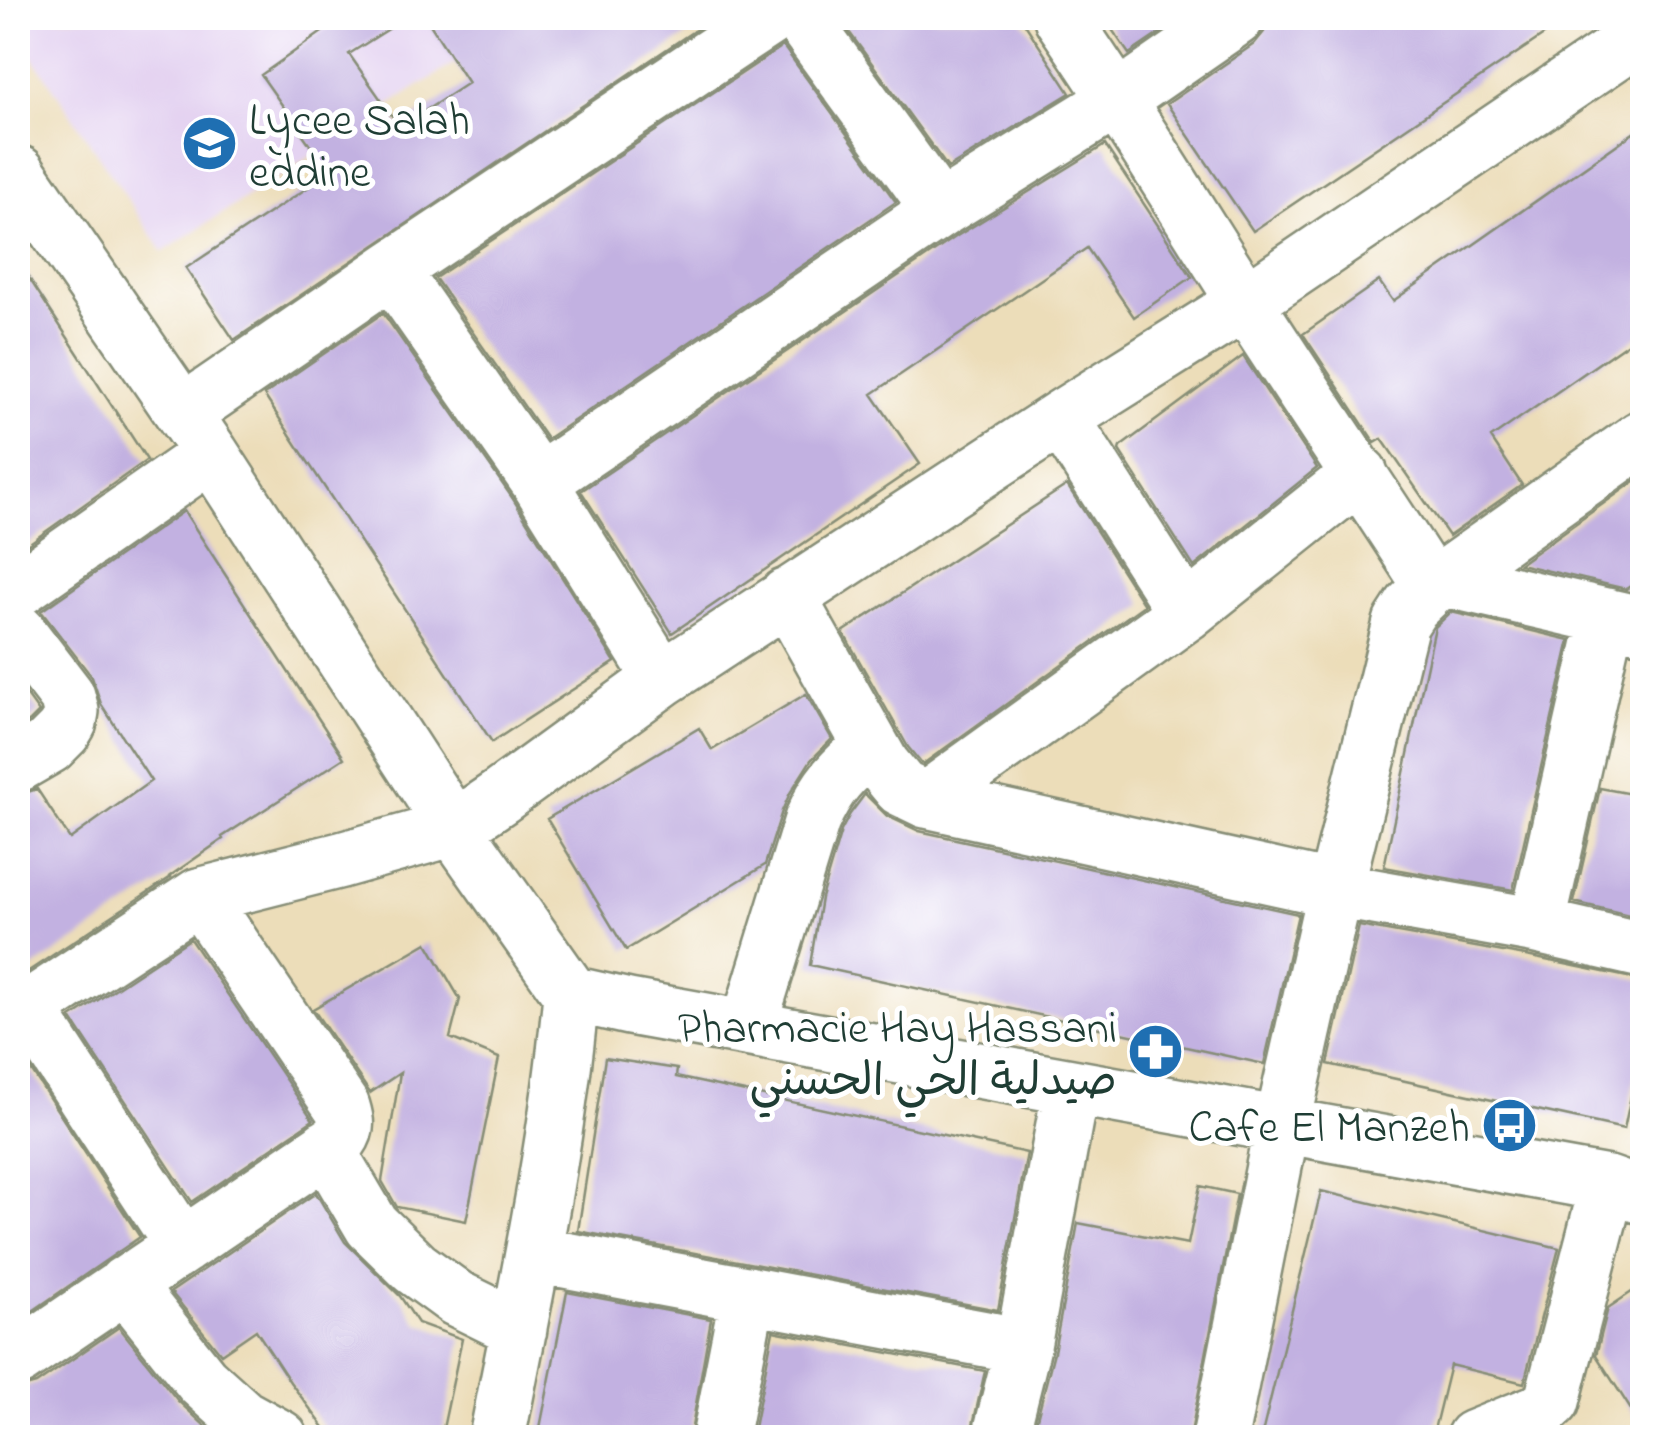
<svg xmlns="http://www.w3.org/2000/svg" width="1660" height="1455" font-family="'Indie Flower','Playpen Sans Arabic',sans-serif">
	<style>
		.built { fill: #e4d3f1 }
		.building { fill: #c2b1e1 }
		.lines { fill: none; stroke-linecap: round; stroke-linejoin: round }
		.minor-casing { stroke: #868d76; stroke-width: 60 }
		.minor { stroke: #fff; stroke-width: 55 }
		.labels { text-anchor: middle; stroke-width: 10; stroke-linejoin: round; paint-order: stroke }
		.poi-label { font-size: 45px; fill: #1f3d34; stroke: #fff; text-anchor: end }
	</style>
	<rect width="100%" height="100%" fill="#fff"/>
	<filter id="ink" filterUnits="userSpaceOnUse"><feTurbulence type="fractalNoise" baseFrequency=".01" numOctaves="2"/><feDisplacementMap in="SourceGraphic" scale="20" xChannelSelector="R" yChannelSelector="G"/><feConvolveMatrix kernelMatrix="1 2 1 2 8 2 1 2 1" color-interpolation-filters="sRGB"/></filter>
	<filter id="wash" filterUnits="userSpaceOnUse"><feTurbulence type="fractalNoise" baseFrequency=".0048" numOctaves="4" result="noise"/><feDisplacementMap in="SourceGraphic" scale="40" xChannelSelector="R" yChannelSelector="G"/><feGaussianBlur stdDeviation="2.25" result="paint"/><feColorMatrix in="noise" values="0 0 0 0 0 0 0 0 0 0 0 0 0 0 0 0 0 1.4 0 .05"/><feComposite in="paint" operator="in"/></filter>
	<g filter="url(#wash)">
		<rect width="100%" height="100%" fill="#ecddb9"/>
		<path class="built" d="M18,18h506l-361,234 -145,-217z"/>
		<g id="blocks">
			<path class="building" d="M342,18h64l-57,36 51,73 68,-44 -42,-65h287l-479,322 -48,-72 144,-95 -69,-98z
				M839,18h182l49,75 -122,75z
				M1104,18h78l-53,36z
				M1267,18h302l-316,213 -86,-127 87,-60 10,-12z
				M783,46l113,156 -349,237 -112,-161z
				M1642,127v206l-151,105 31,47 -73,51 -67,-97 -7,4 -72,-109 76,-53 14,20z
				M1105,145l87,132 -58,40 -47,-69 -215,146 48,70 -248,169 -91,-142 376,-255z
				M18,261l129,199 -123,87 -6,-10z
				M383,313l130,186 102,163 -123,80 -228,-347z
				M1243,356l74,112 -123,99 -75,-117 1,-3z
				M1642,476v102l-16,11 -107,-25z
				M1067,485l77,120 -221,159 -2,-1 -13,-16 -65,-115z
				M184,511l160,247 -122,79 1,2 -53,37 1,1 -153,101v-183l19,-6 33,50 81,-58 -50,-77 -9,-27 -51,-66z
				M1451,612l119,28 -57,250 -129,-23 51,-240z
				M18,683l21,29 -9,9 -12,7z
				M806,694l26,45 -21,21 -21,33 -8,18 -17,54 -139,85 -79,-131 152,-91 13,22z
				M1600,788l42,8v122l-68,-16z
				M865,794l22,22 32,15 379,83 -34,150 -454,-99 11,-67 20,-67 9,-17z
				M1359,926l172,31 111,23v64l-18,85 -296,-65z
				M190,939l123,181 -121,82 -121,-184z
				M427,943l33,56 -10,39 49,20 -33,163 -69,-14 -15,-26 18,-108 -30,20 -57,-84z
				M18,1050l122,187 -122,84z
				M605,1058l72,11 -1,8 351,76 -29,157 -420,-79z
				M1200,1186l37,8 -47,244h-158l22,-86 24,-129 110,21z
				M1321,1191l238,57 -35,135 -74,-18 -18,73h-171z
				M316,1193l29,49 55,54 18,27 44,16 -21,99h-109l-42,-56 -34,-52 -35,24 -50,-62z
				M1642,1285v142l-46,-72 12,-47z
				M567,1292l144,27 -21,119h-152z
				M119,1327l59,74 40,37h-200v-49l18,-5z
				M773,1331l212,40 -15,67h-218z"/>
		</g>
	</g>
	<g filter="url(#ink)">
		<use href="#blocks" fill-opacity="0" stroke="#868d76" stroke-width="2.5"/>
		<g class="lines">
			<defs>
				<path id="minor" d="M801,18l139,192
					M1062,18c64,92 122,188 182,282 62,97 127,191 188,287
					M18,173l193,281 243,374 117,166 58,13 979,177 34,12
					M391,270l148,212 123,197
					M183,413l208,-143 378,-252
					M1061,418l125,195
					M539,482l401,-272 179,-111 117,-81
					M1445,579l195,45
					M18,589l193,-135
					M787,596l95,169 19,23 25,12 409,90 202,36 105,24
					M18,632l49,64 4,15 -2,11 -6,10 -14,14 -31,18
					M926,800l260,-187 174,-139
					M1537,926l70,-310
					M28,1009l155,237
					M18,1015l181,-119 142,-36 113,-32 46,-31 162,-118 399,-261 185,-116 396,-268
					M748,1028l64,-208c15,-34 30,-50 59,-73
					M326,1148l46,78 43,42 41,30 63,31
					M533,1254l490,92
					M125,1284l77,97 40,36 38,21
					M18,1358l322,-219c8,-11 6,-19 2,-32l-143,-211
					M497,1438c29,-148 61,-295 74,-444
					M720,1438l28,-144
					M1000,1438l23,-92 48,-259
					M1220,1438l62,-312 53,-236 66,-267 11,-17 20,-19 210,-149
					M1474,1438l67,-27 11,-10 56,-217"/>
			</defs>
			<use href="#minor" class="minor-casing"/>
			<use href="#minor" class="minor"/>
		</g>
	</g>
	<defs>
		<symbol id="school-disc" viewBox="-11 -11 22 22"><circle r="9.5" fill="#1f6fb2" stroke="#fff"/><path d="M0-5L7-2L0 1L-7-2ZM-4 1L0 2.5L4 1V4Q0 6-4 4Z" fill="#fff"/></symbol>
		<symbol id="pharmacy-disc" viewBox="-11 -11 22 22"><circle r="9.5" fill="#1f6fb2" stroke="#fff"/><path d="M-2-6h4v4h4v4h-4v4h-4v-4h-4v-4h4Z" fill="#fff"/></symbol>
		<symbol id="bus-disc" viewBox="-11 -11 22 22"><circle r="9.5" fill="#1f6fb2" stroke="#fff"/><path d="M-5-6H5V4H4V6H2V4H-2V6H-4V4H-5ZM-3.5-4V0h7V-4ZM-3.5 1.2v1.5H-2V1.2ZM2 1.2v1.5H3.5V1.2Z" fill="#fff"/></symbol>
	</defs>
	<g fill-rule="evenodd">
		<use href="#school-disc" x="178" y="112" width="63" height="63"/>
		<use href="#pharmacy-disc" x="1124" y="1020" width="63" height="63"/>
		<use href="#bus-disc" x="1478" y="1094" width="63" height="63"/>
	</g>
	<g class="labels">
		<g class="poi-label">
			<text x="249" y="134" text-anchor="start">Lycee Salah<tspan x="249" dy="52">eddine</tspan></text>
			<text x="1117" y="1042">Pharmacie Hay Hassani<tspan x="1117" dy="52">صيدلية الحي الحسني</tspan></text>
			<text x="1470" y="1141">Cafe El Manzeh</text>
		</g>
	</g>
	<rect width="1660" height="1455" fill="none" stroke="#fff" stroke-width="60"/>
</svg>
